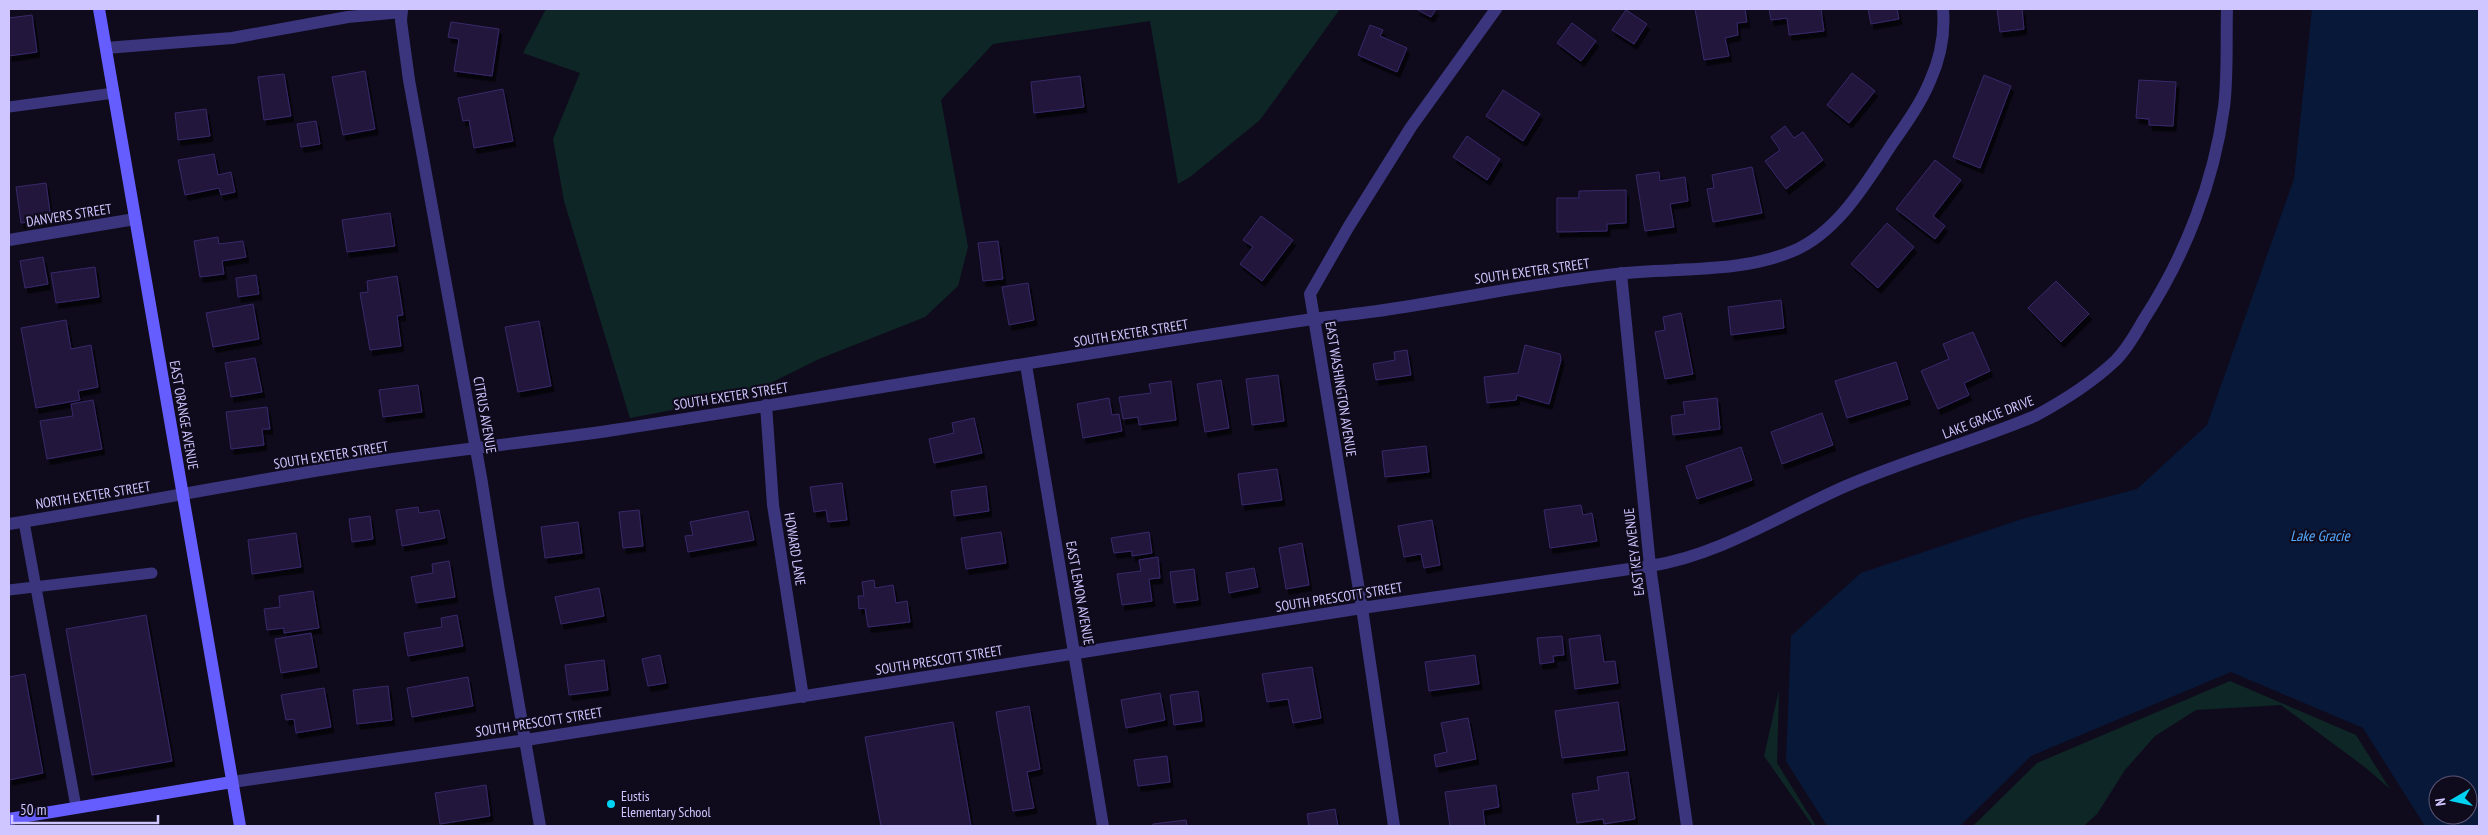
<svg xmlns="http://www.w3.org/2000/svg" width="2488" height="835" font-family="'PT Sans Narrow',sans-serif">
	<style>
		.green { fill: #0e2626 }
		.water { fill: #081839; fill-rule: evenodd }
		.building { fill: #20173d; stroke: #38296a; filter: url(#shadow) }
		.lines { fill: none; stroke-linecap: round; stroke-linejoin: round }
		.lane { stroke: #3a357c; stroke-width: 11 }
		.street { stroke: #3a357c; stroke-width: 12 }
		.secondary { stroke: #665dff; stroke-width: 12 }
		.poi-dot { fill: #00d2f1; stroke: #0f0b1c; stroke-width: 2 }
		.labels { text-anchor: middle; stroke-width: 4.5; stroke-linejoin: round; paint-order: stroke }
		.street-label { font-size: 14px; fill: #cfc6ff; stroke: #0f0b1c }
		.poi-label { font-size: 14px; fill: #cfc6ff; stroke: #0f0b1c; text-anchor: start }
		.water-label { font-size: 15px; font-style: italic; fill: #54abff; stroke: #0f0b1c }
	</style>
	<defs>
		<filter id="shadow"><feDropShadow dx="3" dy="5.5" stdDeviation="0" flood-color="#0009"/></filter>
	</defs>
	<rect width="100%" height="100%" fill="#0f0b1c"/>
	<path class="green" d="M546,9h794l-80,111 -70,57 -12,7 -28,-163 -157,23 -52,56 27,147 -10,39 -33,31 -106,42 -77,38 -112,21 -66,-217 -11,-62 27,-66 -57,-20z
		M2230,681l126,54 34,54 -24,-21 -85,-63 -85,5 -41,26 -30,34 -28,44 -13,12h-111l64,-63z
		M1779,690l-2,73 39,63h-3l-49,-70z"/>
	<path class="water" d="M2312,9h167v817h-54l-62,-98 -132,-56 -200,84 -71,70h-133l-41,-65 5,-125 70,-63 161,-54 115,-30 70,-64 87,-246zM2438,785h30v30h-30z"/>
	<path class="building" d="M1416,9h20l-5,8z
		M1695,9h50l2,13 -10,1 1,12 -13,3 4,18 -25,4z
		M1769,9h52l3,22 -35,4 -2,-17 -16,2z
		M1868,9h29l2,10 -28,5z
		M1997,9h25l2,20 -24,3z
		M1626,10l21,14 -13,20 -22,-14z
		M32,15l5,37 -28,4v-38z
		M451,22l48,7 -7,47 -38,-5 5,-32 -11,-2z
		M1572,23l24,18 -15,20 -24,-18z
		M1370,25l13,5 -3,6 27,12 -10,24 -39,-17z
		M365,71l10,58 -32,6 -11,-58z
		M1852,73l23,18 -26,32 -22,-18z
		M284,74l7,42 -27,4 -6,-43z
		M1984,75l27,11 -31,82 -27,-11z
		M1080,76l4,31 -50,6 -3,-31z
		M2139,80l37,2 -3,44 -24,-1v-6l-13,-1z
		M503,89l10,52 -39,7 -5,-28 -6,1 -5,-23z
		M1503,90l37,24 -17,27 -37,-25z
		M206,109l4,27 -32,4 -3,-27z
		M316,121l4,23 -19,3 -4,-23z
		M1785,126l9,12 9,-6 20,28 -37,29 -21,-28 15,-11 -9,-13z
		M1467,136l33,23 -13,21 -34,-23z
		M214,154l4,21 13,-3 4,20 -14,3 -2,-7 -34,7 -7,-35z
		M1935,160l26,20 -28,36 12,10 -10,13 -39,-30z
		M1752,167l10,46 -49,9 -6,-33 7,-1 -2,-13z
		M1659,172l1,9 25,-4 3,24 -18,3 4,23 -29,4 -9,-56z
		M46,183l5,36 -30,4 -5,-36z
		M1626,190v33l-19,1v7l-50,1v-34h22v-7z
		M390,213l5,33 -48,6 -5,-32z
		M1261,216l32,24 -31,41 -22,-17 13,-17 -10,-7z
		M1887,223l27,24 -36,41 -27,-24z
		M218,237l1,7 24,-3 3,16 -24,4 2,13 -24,3 -6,-36z
		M998,241l5,38 -20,2 -5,-38z
		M43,257l5,27 -23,4 -5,-27z
		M95,267l4,30 -43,6 -5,-30z
		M256,275l3,19 -21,3 -2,-19z
		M397,276l6,39 -6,1 4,30 -31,4 -10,-57 8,-1 -1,-11z
		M2056,281l33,33 -28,28 -33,-34z
		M1028,283l6,37 -25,5 -7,-38z
		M1781,300l3,28 -53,7 -3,-28z
		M253,304l6,35 -46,8 -7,-34z
		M1681,313l12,61 -28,5 -10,-47 10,-2 -2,-13z
		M66,320l5,29 20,-4 7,42 -20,4 2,9 -44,8 -15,-80z
		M539,321l12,65 -33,6 -13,-65z
		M1973,332l17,39 -26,12 5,12 -31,14 -17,-38 28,-12 -6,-15z
		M1525,345l35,9 1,6 -12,44 -32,-9 -1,5 -29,3 -3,-26 34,-4z
		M1407,350l4,25 -35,5 -3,-16 22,-4 -1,-8z
		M255,358l7,34 -31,5 -6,-34z
		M1896,362l12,37 -61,19 -12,-37z
		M1278,375l6,46 -32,4 -6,-46z
		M1221,380l8,48 -24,4 -8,-48z
		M1171,381l5,39 -37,5 -1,-8 -15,2 -4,-22 32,-4 -2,-9z
		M418,385l4,27 -39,5 -4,-27z
		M1109,398l3,17 7,-1 3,17 -39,7 -6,-34z
		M1717,398l3,31 -47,6 -2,-19 14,-2 -2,-12z
		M93,400l9,49 -55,10 -7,-38 33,-5 -2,-12z
		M267,407l3,22h-8l2,16 -33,4 -5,-37z
		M1822,413l11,32 -51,19 -11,-32z
		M974,418l8,35 -48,10 -5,-24 25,-6 -2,-10z
		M1426,446l3,26 -44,5 -3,-26z
		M1741,447l11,33 -55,19 -11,-33z
		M1277,469l5,31 -40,5 -4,-31z
		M842,483l5,37 -19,2 -2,-12 -12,2 -4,-25z
		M986,486l3,25 -35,5 -3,-25z
		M1581,505l2,10 9,-2 5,28 -47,7 -6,-38z
		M418,507l1,6 20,-3 6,28 -43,8 -6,-36z
		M639,510l4,36 -20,2 -4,-36z
		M748,511l6,29 -66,12 -3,-16 8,-1 -3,-13z
		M370,516l3,23 -21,3 -3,-23z
		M1432,520l8,45 -16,3 -3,-14 -17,3 -6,-31z
		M578,522l4,31 -37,5 -4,-31z
		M1001,532l5,31 -40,6 -5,-31z
		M1149,532l3,21 -20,3v-5l-18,2 -3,-15z
		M296,533l5,34 -49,7 -4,-34z
		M1302,543l7,42 -23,4 -7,-41z
		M1158,557l2,21 -11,1 3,22 -30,4 -5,-31 24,-3 -2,-11z
		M449,561l6,36 -39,6 -5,-26 22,-4 -1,-9z
		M1254,568l4,19 -29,6 -3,-20z
		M1194,569l4,31 -24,3 -4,-31z
		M874,580l1,8 18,-3 3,18 11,-2 3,21 -42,5 -3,-19 -6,1 -1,-13h6l-2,-14z
		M599,588l5,28 -43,8 -6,-27z
		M313,591l6,37 -35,5v-5l-17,2 -3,-21 16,-2 -1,-11z
		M146,615l26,146 -80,14 -26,-146z
		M457,615l6,31 -55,10 -4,-23 38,-6 -1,-9z
		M311,633l6,34 -36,6 -6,-34z
		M1600,635l4,27 11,-1 3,22 -43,6 -6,-50z
		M1562,636l2,19 -11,1 1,6 -14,2 -3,-26z
		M660,655l6,28 -18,3 -6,-27z
		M1475,655l4,29 -50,7 -4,-29z
		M604,660l4,30 -39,5 -4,-30z
		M1312,667l9,51 -28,5 -5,-24 -21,3 -5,-28z
		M25,674l18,99 -34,7v-103z
		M468,677l5,29 -61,11 -5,-29z
		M388,686l4,34 -35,4 -4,-34z
		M324,688l7,39 -35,6 -2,-14 -8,1 -5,-25z
		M1198,691l4,30 -28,4 -4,-30z
		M1160,693l5,27 -39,8 -5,-28z
		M1618,702l7,48 -63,8 -7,-47z
		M1029,706l11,63 -13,3 7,36 -21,3 -17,-99z
		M1468,718l8,41 -40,8 -2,-12 13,-3 -6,-29z
		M953,722l18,104h-90l-16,-89z
		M1167,756l3,26 -32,4 -4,-26z
		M1628,772l7,47 -31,5 -1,-5 -26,4 -5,-29 27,-4 -2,-13z
		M486,785l4,31 -50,8 -5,-31z
		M1496,785l3,22 -16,3 2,16h-35l-5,-34z
		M1335,809l3,17h-29l-2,-12z
		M1186,820l1,6h-34v-2z"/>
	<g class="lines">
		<path class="lane" d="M9,107l105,-14
			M24,522l52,285
			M9,590l143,-17"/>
		<path class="street" d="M402,9l-1,12 8,59 72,397 18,114 41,235
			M106,48l126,-10 116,-21 54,-5
			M9,240l126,-21
			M1621,273l29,293 37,260
			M1026,365l77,461
			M766,405l7,100 30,192
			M9,524c114,-18 228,-41 343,-59 87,-14 175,-22 262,-35 233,-36 466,-77 699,-111 28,-4 56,-6 84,-11 73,-11 145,-26 219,-34 57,-7 123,0 177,-23 45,-19 73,-68 99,-107 14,-20 29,-41 38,-63 10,-22 15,-48 13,-72
			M232,782l294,-42 836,-132 288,-42c70,-11 132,-52 196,-80 62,-27 127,-44 189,-70 28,-15 58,-34 81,-56 12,-12 20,-27 28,-41 41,-63 70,-137 80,-212 4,-32 2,-65 3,-98
			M1394,826l-32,-218 -52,-314 39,-68 62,-99 85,-118"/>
		<path class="secondary" d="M99,9l141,817
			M9,819l223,-37"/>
	</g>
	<circle class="poi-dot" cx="611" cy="804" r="5"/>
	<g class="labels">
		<g class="street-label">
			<text transform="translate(69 215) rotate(-9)" y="5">DANVERS STREET</text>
			<text transform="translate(1532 271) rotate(-8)" y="5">SOUTH EXETER STREET</text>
			<text transform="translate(1131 333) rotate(-9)" y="5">SOUTH EXETER STREET</text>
			<text transform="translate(1341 389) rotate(81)" y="5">EAST WASHINGTON AVENUE</text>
			<text transform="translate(731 396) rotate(-9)" y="5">SOUTH EXETER STREET</text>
			<text transform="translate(184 415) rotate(80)" y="5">EAST ORANGE AVENUE</text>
			<text transform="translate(485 415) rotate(80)" y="5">CITRUS AVENUE</text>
			<text transform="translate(1988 417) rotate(-21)" y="5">LAKE GRACIE DRIVE</text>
			<text transform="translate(331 455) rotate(-9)" y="5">SOUTH EXETER STREET</text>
			<text transform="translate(93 495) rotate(-9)" y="5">NORTH EXETER STREET</text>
			<text transform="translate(795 549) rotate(81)" y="5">HOWARD LANE</text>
			<text transform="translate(1634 552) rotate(-97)" y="5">EAST KEY AVENUE</text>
			<text transform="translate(1080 593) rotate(80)" y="5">EAST LEMON AVENUE</text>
			<text transform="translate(1339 597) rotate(-9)" y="5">SOUTH PRESCOTT STREET</text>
			<text transform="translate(939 660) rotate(-9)" y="5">SOUTH PRESCOTT STREET</text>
			<text transform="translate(539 722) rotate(-9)" y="5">SOUTH PRESCOTT STREET</text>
		</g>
		<g class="poi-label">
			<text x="621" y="801">Eustis<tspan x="621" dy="16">Elementary School</tspan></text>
		</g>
		<g class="water-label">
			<text x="2320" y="541">Lake Gracie</text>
		</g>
	</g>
	<rect width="2488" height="835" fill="none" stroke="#cfc6ff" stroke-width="20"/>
	<g transform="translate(2453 800) rotate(261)"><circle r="24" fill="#0f0b1c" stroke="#5c5677"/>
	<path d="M0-4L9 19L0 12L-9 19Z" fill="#00d2f1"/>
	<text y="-8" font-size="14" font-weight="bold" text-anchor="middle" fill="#cfc6ff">N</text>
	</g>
	<path d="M12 815v8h146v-8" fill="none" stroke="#cfc6ff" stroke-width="2.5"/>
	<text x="20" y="815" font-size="15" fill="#cfc6ff" stroke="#0f0b1c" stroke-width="4" paint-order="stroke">50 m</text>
</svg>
